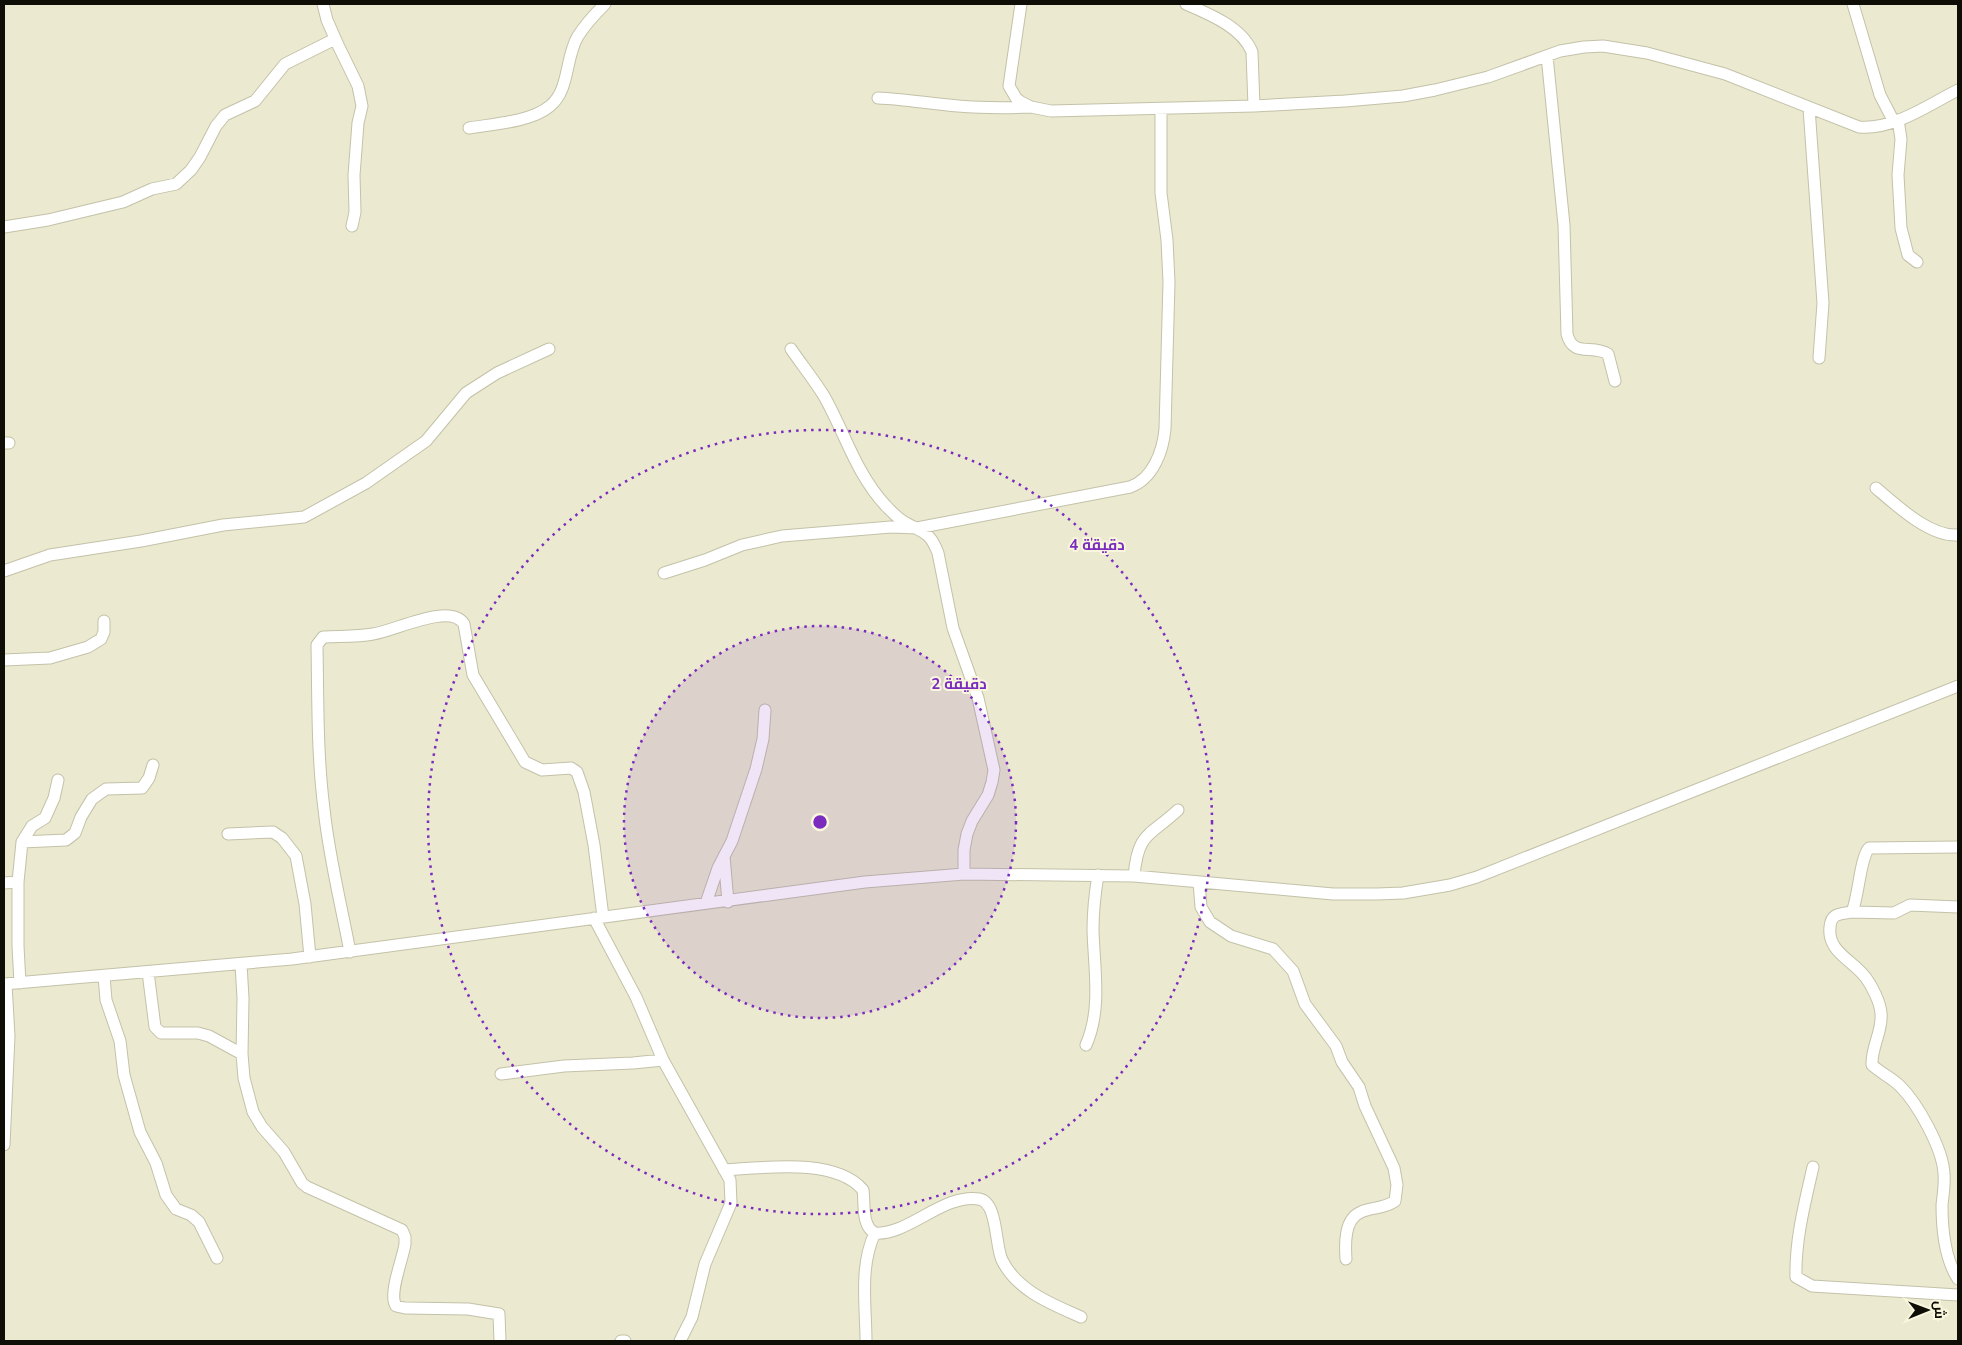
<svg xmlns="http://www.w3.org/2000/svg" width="1962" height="1345" font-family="'Nunito Sans',Cairo,sans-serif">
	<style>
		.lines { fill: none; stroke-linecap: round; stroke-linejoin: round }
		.minor-casing { stroke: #c3c2a9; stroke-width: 13 }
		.minor { stroke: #fff; stroke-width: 11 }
		.ring { fill: none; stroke: #7b2cbf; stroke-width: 2.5; stroke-dasharray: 2.5 5 }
		.centre { fill: #7b2cbf; stroke: #f8f6dc; stroke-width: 2.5 }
		.ring-label { font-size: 15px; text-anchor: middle; font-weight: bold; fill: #7b2cbf; stroke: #f8f6dc; stroke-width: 4; stroke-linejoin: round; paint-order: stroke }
	</style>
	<rect width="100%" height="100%" fill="#ebe9cf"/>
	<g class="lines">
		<defs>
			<path id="minor" d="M323,4l4,16 11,25 20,41 4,20 -4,17 -4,52 1,37 -3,14
				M1021,4l-12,82 7,12 5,4 10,5 20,4 203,-5 91,-5 58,-5 32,-6 53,-13 72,-26 24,-4 19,-1 44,7 78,21 134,53c35,3 69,-22 99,-37
				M1186,4c23,10 56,23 66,48l2,54
				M1853,4l27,91 14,27
				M1547,56l17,169 3,109c6,24 25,10 41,20l7,27
				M878,98c27,1 53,6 80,8 24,2 49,2 73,1
				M1809,108l14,195 -4,55
				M1898,120l3,19 -3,36 3,53 7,27 9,7
				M469,128c24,-4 62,-6 81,-22 20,-16 15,-49 28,-70 7,-11 18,-23 27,-32
				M4,227l44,-7 75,-18 29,-13 24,-5 15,-14 9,-13 16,-31 9,-11 30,-14 30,-37 50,-25
				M791,349c11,16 23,31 33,47 21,37 32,78 62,110 6,6 12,13 20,17 18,10 24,9 32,30l15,75 25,70 16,72 -2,12 -4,13 -16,26 -5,13 -3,16v24
				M4,443h5
				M1876,488c21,18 54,49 82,47
				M4,571l46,-16 91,-14 82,-16 81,-8 62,-34 60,-42 40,-48 31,-20 52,-24
				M664,573l41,-13 37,-15 40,-9 109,-9 26,1 213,-41c23,-8 33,-36 35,-58l4,-147 -2,-42 -6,-47v-84
				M4,660l46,-2 38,-11 13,-8 3,-7v-11
				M228,834l45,-2 9,6 14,18 9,48 5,53
				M22,842l44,-2 9,-7 6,-16 11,-18 14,-10 36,-1 7,-10 4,-13
				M1958,847l-89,1c-9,10 -10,47 -17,64 -12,2 -21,1 -22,15 -3,25 23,33 36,51 6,8 14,24 15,35 2,18 -10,34 -9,52 9,8 20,13 28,21 18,18 43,63 44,88 1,10 -1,21 -2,31 0,24 3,54 16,74
				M724,856l4,46
				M1134,876c4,-44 15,-39 44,-66
				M1199,882l2,25 9,15 21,14 42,13 20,22 12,33 31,42 6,16 17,25 6,19 29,62 3,17 -2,16c-11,8 -23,6 -34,11 -17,7 -16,32 -15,47
				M4,883l14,-1
				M706,903l12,-35 14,-27 24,-72 7,-30 2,-29
				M1852,912l42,1 16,-8 48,2
				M594,918l42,79 27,63 67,120 1,23 -26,61 -13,53 -12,24
				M350,952c-9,-48 -21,-95 -26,-143 -7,-55 -6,-110 -7,-164l6,-8c16,-1 34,0 50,-3 22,-3 77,-32 91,-10l9,51 52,87 17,8 29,-2 6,4 7,20 10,53 9,72
				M241,964l2,34 -1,56 2,24 9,34 9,15 22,25 18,31 5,4 95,43 3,7v7c-2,15 -17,50 -9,62l9,2 63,1 31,5 1,27
				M148,972l7,55 6,6h37l11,3 33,18
				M104,976l2,24 14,41 4,34 16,57 16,31 10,32 10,14 15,6 8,7 18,36
				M20,983l-2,-37v-64l4,-40 10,-16 13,-8 9,-20 4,-18
				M4,984l288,-25 573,-77 99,-8 170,2 199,18h44l26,-1 47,-8 27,-8 481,-191
				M1086,1045c16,-36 8,-77 7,-115 0,-19 2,-37 5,-55
				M501,1074l63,-8 69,-3 30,-3
				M4,1145l5,-109 -3,-52
				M1813,1167c-8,35 -18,73 -17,110l16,9 146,9
				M724,1170c38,-2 111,-13 139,20 2,13 -2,36 12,43 32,3 69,-40 104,-34 19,3 16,47 23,61 15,31 50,44 79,57
				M621,1341h4
				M866,1341c0,-35 -7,-75 9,-108"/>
		</defs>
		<use href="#minor" class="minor-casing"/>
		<use href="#minor" class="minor"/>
	</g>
	<circle cx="820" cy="822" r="196" fill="#7b2cbf" fill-opacity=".12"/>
	<g class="ring">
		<circle cx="820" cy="822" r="196"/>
		<circle cx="820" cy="822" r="392"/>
	</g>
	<circle cx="820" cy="822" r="8" class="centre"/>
	<g class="ring-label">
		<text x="1097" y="550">4 دقيقة</text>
		<text x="959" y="689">2 دقيقة</text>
	</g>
	<rect width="1962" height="1345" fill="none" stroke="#0e0d06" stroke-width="10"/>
	<g transform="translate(1927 1310) rotate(89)" stroke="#f8f6dc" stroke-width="4" paint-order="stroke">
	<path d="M0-4L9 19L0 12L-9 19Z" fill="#0e0d06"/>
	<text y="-8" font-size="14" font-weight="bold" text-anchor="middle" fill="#0e0d06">ش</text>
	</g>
</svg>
